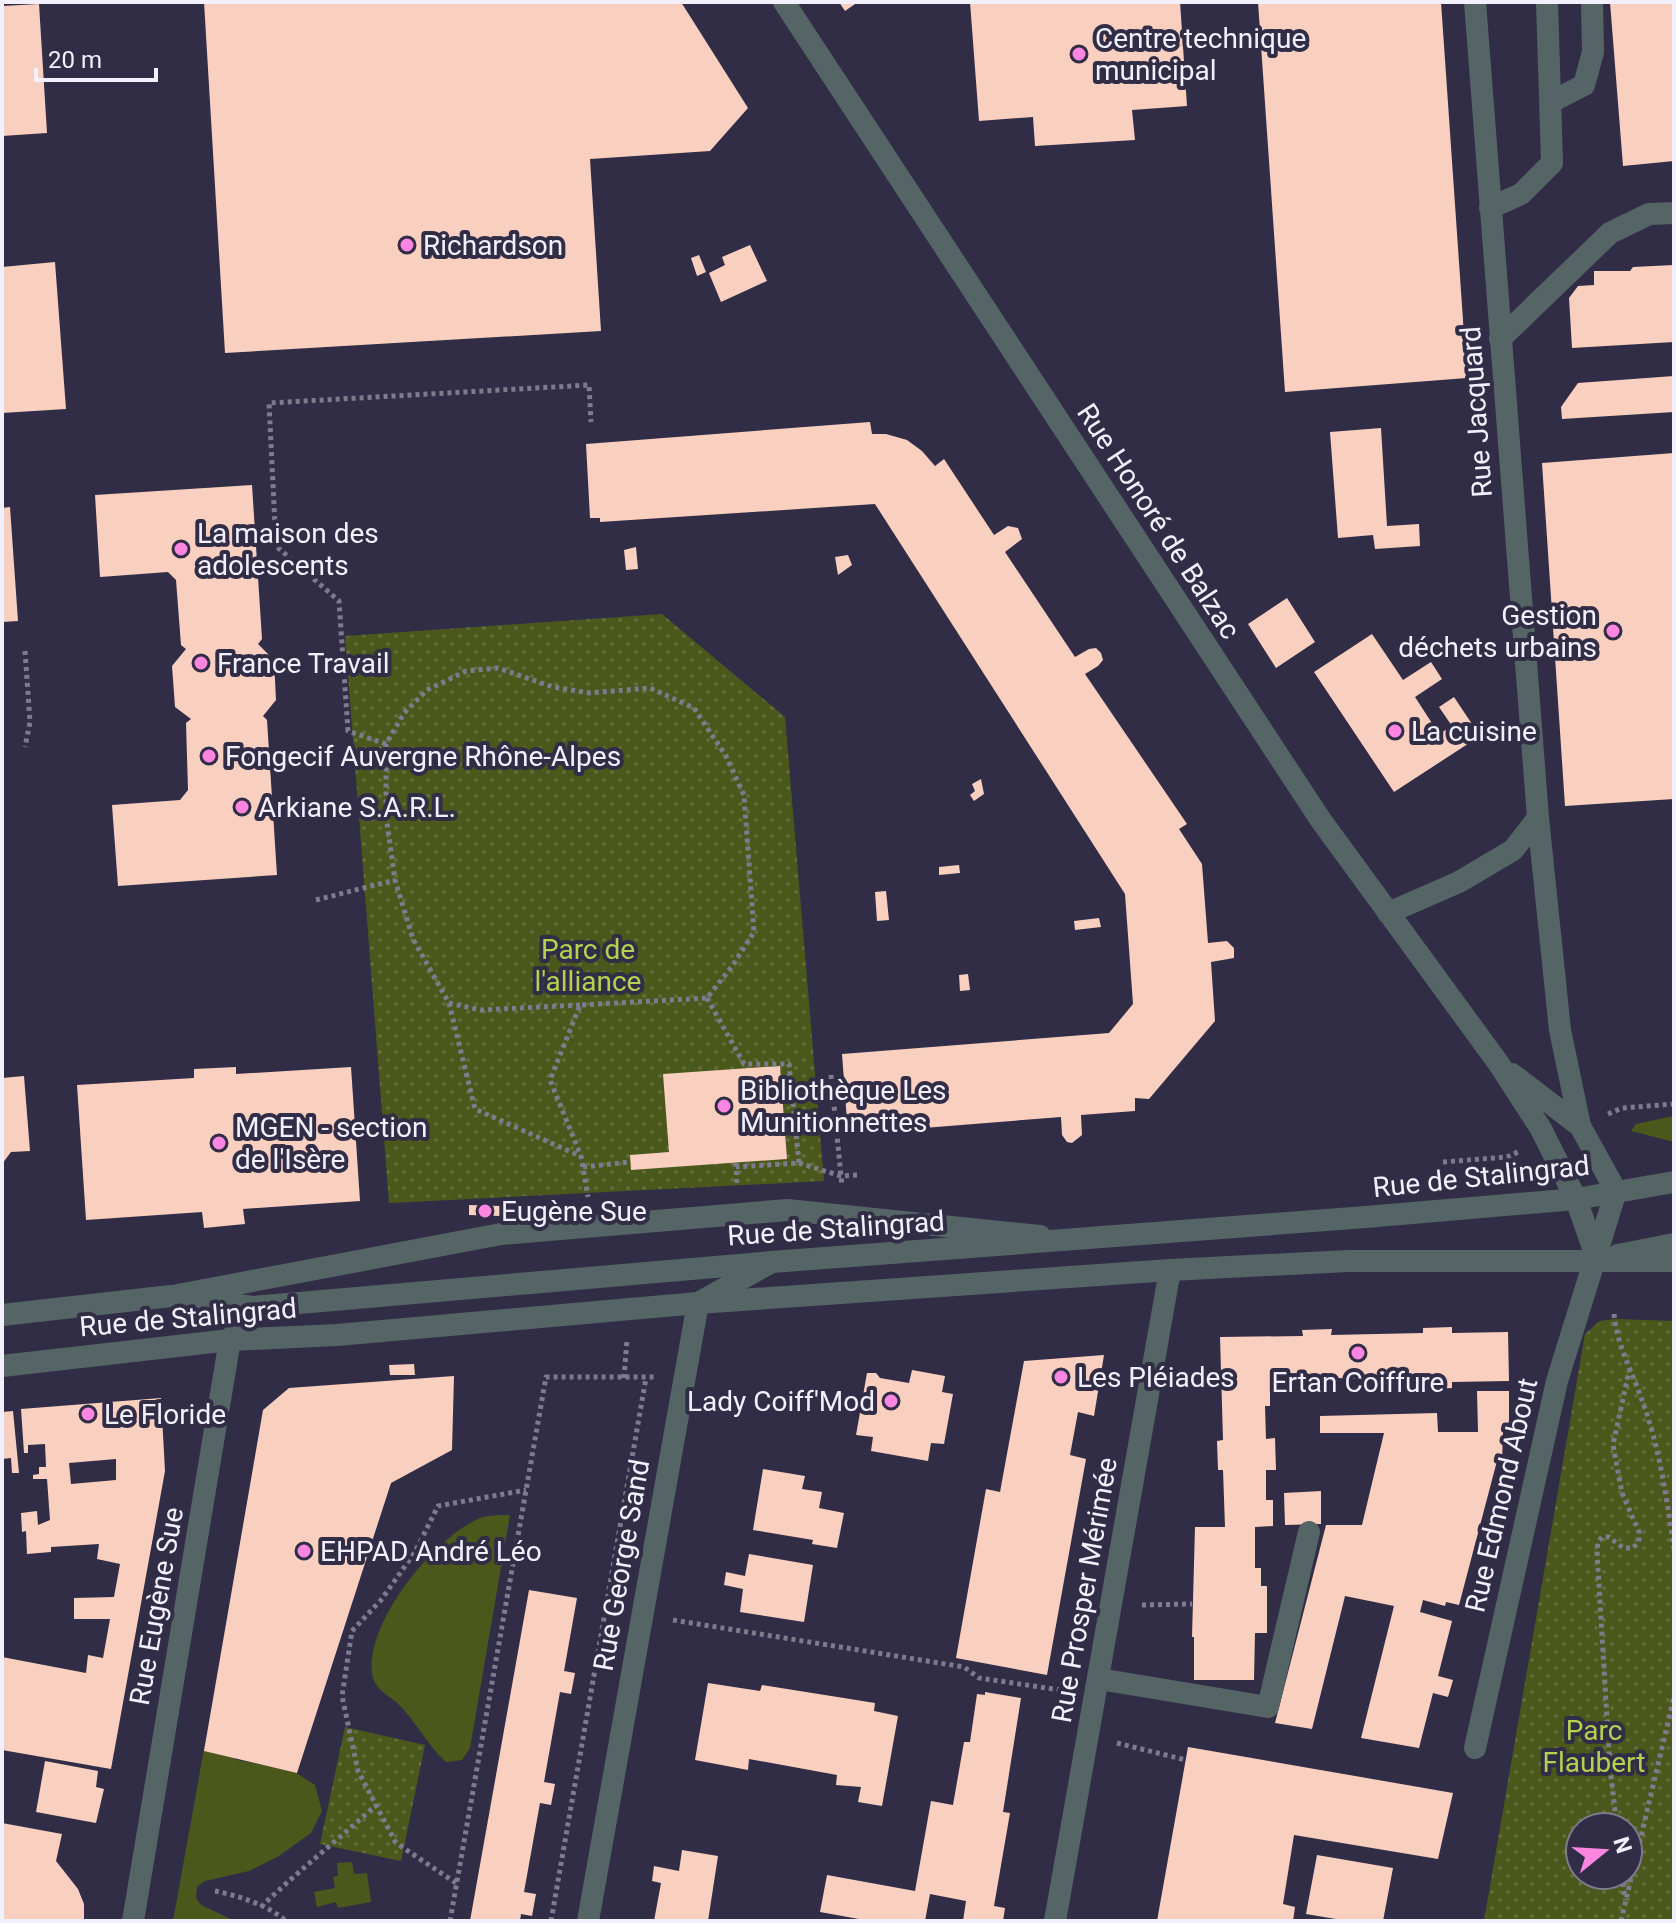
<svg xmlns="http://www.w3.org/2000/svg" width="1676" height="1923" font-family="Roboto,sans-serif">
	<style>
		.green { fill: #4b581c }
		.park { fill: url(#park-dots); fill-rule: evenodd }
		.building { fill: #f9d0c0; fill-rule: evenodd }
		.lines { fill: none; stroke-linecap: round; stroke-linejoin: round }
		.path { stroke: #7e7b8f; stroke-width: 5; stroke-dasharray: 4 4; stroke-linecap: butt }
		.service { stroke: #556565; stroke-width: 22 }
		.minor { stroke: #556565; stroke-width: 22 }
		.tertiary { stroke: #556565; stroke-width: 22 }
		.poi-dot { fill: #fe85e0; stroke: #312d46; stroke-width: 3 }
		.labels { text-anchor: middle; stroke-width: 8; stroke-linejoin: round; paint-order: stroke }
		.poi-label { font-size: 28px; fill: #f2f0fd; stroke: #312d46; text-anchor: start }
		.street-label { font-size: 28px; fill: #f2f0fd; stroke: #312d46 }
		.park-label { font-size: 28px; fill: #b6d14f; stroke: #312d46 }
	</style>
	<defs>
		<pattern id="park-dots" width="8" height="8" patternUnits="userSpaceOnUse" patternTransform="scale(2)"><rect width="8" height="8" fill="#4b581c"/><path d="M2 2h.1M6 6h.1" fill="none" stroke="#65703e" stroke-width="1.8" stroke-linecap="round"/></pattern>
	</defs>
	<rect width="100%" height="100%" fill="#312d46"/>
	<path class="green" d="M1674,1116v26l-43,-11 5,-7z
		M510,1515l-40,233 -8,12 -16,2c-20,-18 -31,-43 -51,-61 -10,-7 -21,-14 -23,-27 -6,-53 62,-136 108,-156 8,-3 20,-3 30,-3z
		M206,1738l23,4 2,14 6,4 53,9 25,16 7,26 -11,22 -32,23 -30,15 -44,10 -8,6 -1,11 5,7 34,16h-62z
		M352,1862l2,12 13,-1 4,29 -33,6 -2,-6 -19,5 -3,-15 21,-4 -2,-11 5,-1 -1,-13z"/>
	<path class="park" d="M662,614l123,103 39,464 -435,22 -44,-567z
		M1615,1319l59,2v600h-190l101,-587 15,-13zM1580,1827h48v48h-48z
		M345,1727l80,18 -24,116 -81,-17z"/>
	<path class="building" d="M204,2h477l67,106 -38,43 -120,8 11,172 -376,22z
		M839,2h19l-13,9z
		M970,2h210l7,104 -55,4 3,30 -100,6 -2,-29 -54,4z
		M1258,2h183l26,376 -182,14z
		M1610,2h64v159l-51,5z
		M39,4l8,129 -45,3v-130z
		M750,245l17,36 -46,21 -12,-29 16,-8 -3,-8z
		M699,255l7,17 -9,4 -6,-18z
		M55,262l11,147 -64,4v-146z
		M1674,265v77l-102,6 -3,-50 9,-12 16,-1v-14h36l3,-4z
		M1674,376v36l-112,7 -1,-12 17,-24z
		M870,422l2,12h14l21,6 15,11 13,15 9,-7 50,76 14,-9 10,2 4,11 -17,13 70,105 14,-8 7,-1 5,5 2,7 -5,6 -13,8 102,150 -8,5 23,35 6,79 19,-2 7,7v10l-23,4 4,59 -66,78 -14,-1v13l-54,4 1,20 -10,8 -5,-1 -5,-7 -1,-18 -213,17 -6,-80 267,-21 24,-29 -8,-110 -250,-390 -275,18v-4h-10l-4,-74z
		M1381,428l6,98 32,-2 1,22 -45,3 -2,-14 -35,3 -8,-106z
		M1674,453v346l-109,7 -23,-343z
		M252,485l10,154 -4,5 16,16 2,40 -13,16 4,4 10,155 -159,11 -6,-81 68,-5 8,-10 -2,-67 5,-4 -16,-12 -3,-41 14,-17 -5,-4 -5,-65 -8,-8 -68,5 -5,-82z
		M10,507l8,114 -16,1v-114z
		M636,547l2,22 -12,1 -2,-20z
		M848,555l4,10 -14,10 -3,-18z
		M1287,598l28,44 -39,26 -28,-44z
		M1372,634l31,46 28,-18 11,17 -27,18 24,37 13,-8 -13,-19 15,-10 26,39 -86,56 -80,-120z
		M981,779l3,15 -10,7 -4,-6 5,-4 -3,-7z
		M959,865l1,8 -21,2v-8z
		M886,891l3,29 -12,1 -2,-29z
		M1099,918l2,9 -26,3 -1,-9z
		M968,974l2,16 -10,1 -1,-16z
		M780,1066l7,93 -156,11 -1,-15 39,-3 -6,-78z
		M236,1067v7l115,-7 9,134 -117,8 2,15 -41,4 -2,-16 -116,8 -9,-135 117,-7v-9z
		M24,1076l6,75 -19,1 -9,12v-86z
		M469,1205l31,1v10l-31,-1z
		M1452,1327v6l56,-1 1,49 -57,1v6l-32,2v-12l-31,1v4l-21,1v-5l-34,-1v12l-32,1 -1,-11h-31v26h-5l1,33 9,-1 1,32h-10v30h7v26l-18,1v41h6v18h6v47h-12l-1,47h-60v-43h-2l3,-110h30l-2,-57h-5l-1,-29 6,-1 -3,-103 83,-1 -1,-6 30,-1 -1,6 92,-2v-5z
		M1104,1355l-10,61 -16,-4 -8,43 16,4 -39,216 -91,-17 30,-169 14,3 24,-131z
		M414,1364l1,11h-25l-1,-10z
		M912,1370l33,6 -3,16 11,2 -9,50 -13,-1 -3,18 -57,-10 2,-14 -17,-2 11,-62h9l4,5 29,5z
		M454,1376l-2,74 -61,33 -94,290 -93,-22 59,-341 26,-22z
		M1477,1391h32v41h-6l-1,30 -5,-1 -38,144 -13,-3 -1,4 -22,-6 -3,12 32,9 -14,55 15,4 -5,17 -15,-4 -14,55 -58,-10 33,-132 -49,-10 -33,133 -37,-6 51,-198h36l22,-92h-64v-17l117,-3 1,19h40z
		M161,1398l4,73 -54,298 -109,-19v-93l84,16 2,-18 15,3 7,-39h-36v-21l40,-1 6,-33 -23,-5 2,-15 -48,3v5l-24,2 -1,-23 -4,1 -1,-19 16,-2 1,14 12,-5 -3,-41h-14v-4l6,-1v-7h7l-1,-23 -17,1v8h-4l-3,-44zM116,1459v21l-45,4 -2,-21z
		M13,1411l6,62h-7l-1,-15 -9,1v-47z
		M763,1469l42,7 -3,13 20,3 -3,16 25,5 -7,35 -25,-4 1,-4 -60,-10z
		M1321,1491v33l-36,1 -1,-32z
		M749,1554l64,11 -9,57 -64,-10 3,-23 -19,-4 2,-13 19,4z
		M529,1590l48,8 -13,73 11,2 -4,21 -11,-2 -16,90 11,2 -4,21 -11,-2 -16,89 12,2 -4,22 -11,-2 -1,7h-50z
		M708,1683l52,8 2,-6 88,14 25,4 -1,8 24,5 -16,90 -24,-4 3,-15 -25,-2 1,-10 -88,-16 -1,11 -53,-10z
		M985,1692l36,6 -18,114 7,1 -16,93 11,2 -2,13h-40l3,-20 -36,-7 -5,27h-55l-50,-9 7,-37 88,16 16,-90 22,4 11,-63h6l7,-48 8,1z
		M1188,1747l265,46 -15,66 -144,-24 -11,69 12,3 -2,14h-136z
		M45,1761l53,10 -2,16 8,2 -8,34 -60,-11z
		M2,1823l60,11 -6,27 22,28 6,15v17h-82z
		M682,1850l36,6 -10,65h-54l7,-38 -9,-2 2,-15 25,5z
		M1317,1855l76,13 -10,53h-35l-42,-7z"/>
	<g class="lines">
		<path class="path" d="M25,651l5,71 -5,25
			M386,744l-38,-13 -9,-130 -63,-55 -7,-143 320,-18 2,37
			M316,900l79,-20
			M707,998l37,66h45l10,99 -63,4
			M449,1003l26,106 105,47
			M580,1005l-99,5 -32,-7 -36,-64 -18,-59 -9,-65v-71l18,-31 23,-23 39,-19 32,-3 55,19 37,6 60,-5 44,20 32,48 18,39 10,137 -21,33 -26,33 -127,7 -30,75 31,76 7,41
			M831,1075l11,111
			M1608,1114l14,-6 52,-4
			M1443,1162l64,-5 11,-5
			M736,1163l1,23
			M799,1163l42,13 18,-1
			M583,1167l47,-5
			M1614,1314c3,32 19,59 29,89 17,46 24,98 31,146
			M624,1378l3,-38
			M1142,1605l50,-1
			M673,1620l291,47 15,11 88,13
			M1117,1743l69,17
			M1617,1827l-7,-59 -13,-216 1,-10 4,-5h7l14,11h10l6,-6v-10l-17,-39 -9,-48 16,-74
			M1622,1875l3,25
			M456,1883l-60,-40 -38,-72 -16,-75 10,-65 29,-31 34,-48 23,-46 88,-16
			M215,1891c24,5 53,14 71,30
			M261,1907c37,-36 77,-67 115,-102
			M450,1921l96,-544h108
			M551,1921l95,-543
			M1621,1921l53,-224"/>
		<path class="service" d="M1551,102l33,-17 9,-33 -1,-50
			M1490,208l31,-14 31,-31 -5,-161
			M1500,339l110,-106 39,-19 25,-1
			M178,1295l323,-61 286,-24 253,26
			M1099,1679l169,28 41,-175"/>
		<path class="minor" d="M784,2l536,817 179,245 42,65 35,70 21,60
			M1475,2l63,816 22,212 20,96
			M1388,913l71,-31 54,-32 25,-32
			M1618,1255l56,-11
			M1475,1748l82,-367 59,-190 -36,-65 -68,-52
			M133,1921l97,-581 23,-33
			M588,1921l110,-618 74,-41
			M1055,1921l115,-651"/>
		<path class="tertiary" d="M2,1315l169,-19 82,11 519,-45 594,-45 210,-18 98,-17
			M2,1366l228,-26 107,-5 361,-32 472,-33 178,-9h326"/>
	</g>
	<g class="poi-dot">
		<circle cx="1079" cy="54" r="8"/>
		<circle cx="407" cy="245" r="8"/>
		<circle cx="181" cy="549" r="8"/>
		<circle cx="1613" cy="631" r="8"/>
		<circle cx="201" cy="663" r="8"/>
		<circle cx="1395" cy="731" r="8"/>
		<circle cx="209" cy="756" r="8"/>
		<circle cx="242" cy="807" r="8"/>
		<circle cx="724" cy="1106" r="8"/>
		<circle cx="219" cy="1143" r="8"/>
		<circle cx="485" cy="1211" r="8"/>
		<circle cx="1358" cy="1353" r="8"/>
		<circle cx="1061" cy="1377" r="8"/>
		<circle cx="891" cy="1401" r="8"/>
		<circle cx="88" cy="1414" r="8"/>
		<circle cx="304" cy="1551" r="8"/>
	</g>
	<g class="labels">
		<g class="poi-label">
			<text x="1095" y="48">Centre technique<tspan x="1095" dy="32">municipal</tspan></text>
			<text x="423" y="255">Richardson</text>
			<text x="197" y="543">La maison des<tspan x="197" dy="32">adolescents</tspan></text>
			<text x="1597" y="625" text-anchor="end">Gestion<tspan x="1597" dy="32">déchets urbains</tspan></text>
			<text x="217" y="673">France Travail</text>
			<text x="1411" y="741">La cuisine</text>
			<text x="225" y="766">Fongecif Auvergne Rhône-Alpes</text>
			<text x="258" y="817">Arkiane S.A.R.L.</text>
			<text x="740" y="1100">Bibliothèque Les<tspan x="740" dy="32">Munitionnettes</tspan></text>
			<text x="235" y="1137">MGEN - section<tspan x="235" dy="32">de l'Isère</tspan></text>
			<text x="501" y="1221">Eugène Sue</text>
			<text x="1077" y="1387">Les Pléiades</text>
			<text x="1358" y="1392" text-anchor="middle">Ertan Coiffure</text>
			<text x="875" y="1411" text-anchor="end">Lady Coiff'Mod</text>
			<text x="104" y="1424">Le Floride</text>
			<text x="320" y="1561">EHPAD André Léo</text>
		</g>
		<g class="street-label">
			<text transform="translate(1476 412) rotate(-94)" y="10">Rue Jacquard</text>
			<text transform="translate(1159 521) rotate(57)" y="10">Rue Honoré de Balzac</text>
			<text transform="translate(1481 1176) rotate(-6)" y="10">Rue de Stalingrad</text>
			<text transform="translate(836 1228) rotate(-4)" y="10">Rue de Stalingrad</text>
			<text transform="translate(188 1317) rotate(-5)" y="10">Rue de Stalingrad</text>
			<text transform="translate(1501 1495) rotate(-77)" y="10">Rue Edmond About</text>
			<text transform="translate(621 1565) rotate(-80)" y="10">Rue George Sand</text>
			<text transform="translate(1084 1590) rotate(-80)" y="10">Rue Prosper Mérimée</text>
			<text transform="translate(156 1606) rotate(-80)" y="10">Rue Eugène Sue</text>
		</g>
		<g class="park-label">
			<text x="588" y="959">Parc de<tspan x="588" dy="32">l'alliance</tspan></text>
			<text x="1594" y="1740">Parc<tspan x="1594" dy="32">Flaubert</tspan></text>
		</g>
	</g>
	<rect width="1676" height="1923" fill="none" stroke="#f2f0fd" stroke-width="8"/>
	<g transform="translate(1604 1851) rotate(72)"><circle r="38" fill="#312d46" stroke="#7e7b8f" stroke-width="2"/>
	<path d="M0-6L14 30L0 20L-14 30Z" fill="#fe85e0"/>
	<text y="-12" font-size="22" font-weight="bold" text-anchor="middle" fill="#f2f0fd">N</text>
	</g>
	<path d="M36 68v12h120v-12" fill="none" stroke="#f2f0fd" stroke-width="4"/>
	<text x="48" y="68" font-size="24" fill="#f2f0fd" stroke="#312d46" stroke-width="6" paint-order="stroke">20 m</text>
</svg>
